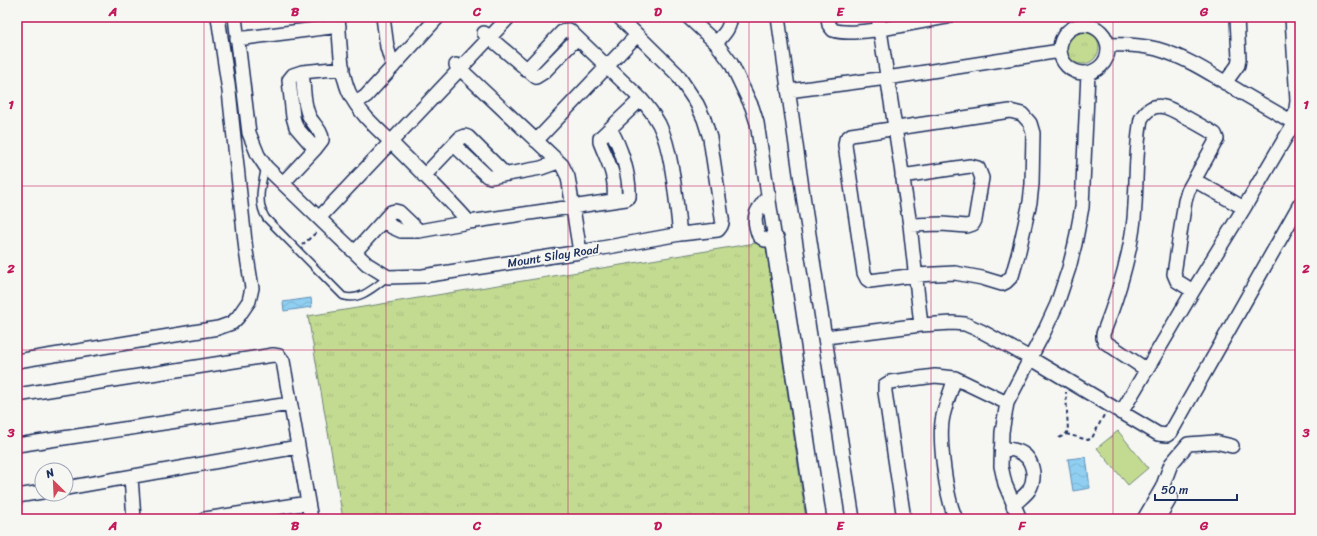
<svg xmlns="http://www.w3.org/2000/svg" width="1317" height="536" font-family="Sriracha,sans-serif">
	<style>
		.grass { fill: url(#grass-tufts); stroke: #6f8578 }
		.garden { fill: #c3db91; stroke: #6f8578 }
		.water { fill: url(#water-waves); stroke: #618fb6 }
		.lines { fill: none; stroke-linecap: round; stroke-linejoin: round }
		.lane-casing { stroke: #1b2f5e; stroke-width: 9 }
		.street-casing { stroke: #1b2f5e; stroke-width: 16 }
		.secondary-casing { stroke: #1b2f5e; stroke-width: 21 }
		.path { stroke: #1b2f5e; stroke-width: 2; stroke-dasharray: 4 3; stroke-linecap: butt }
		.lane { stroke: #f6f6f2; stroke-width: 6 }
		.street { stroke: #f6f6f2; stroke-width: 13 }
		.secondary { stroke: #f6f6f2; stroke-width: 18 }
		.grid { fill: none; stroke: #c2185b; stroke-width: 1; stroke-opacity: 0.55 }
		.labels { text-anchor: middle; stroke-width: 3.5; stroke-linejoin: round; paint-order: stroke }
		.street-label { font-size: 12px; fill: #1b2f5e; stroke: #f6f6f2 }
		.neatline { fill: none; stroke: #c2185b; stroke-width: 1.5 }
		.grid-label { font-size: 13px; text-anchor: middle; font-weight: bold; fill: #c2185b }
	</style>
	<defs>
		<pattern id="grass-tufts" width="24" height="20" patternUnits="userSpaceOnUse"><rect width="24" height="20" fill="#c3db91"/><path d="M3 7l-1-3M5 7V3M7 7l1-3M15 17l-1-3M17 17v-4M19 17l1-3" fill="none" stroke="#a7bc7f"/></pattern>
		<pattern id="water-waves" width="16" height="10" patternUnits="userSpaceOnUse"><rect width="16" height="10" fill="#90cff1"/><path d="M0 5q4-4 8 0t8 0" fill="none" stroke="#7cb2d1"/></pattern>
	</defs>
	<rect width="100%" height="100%" fill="#f6f6f2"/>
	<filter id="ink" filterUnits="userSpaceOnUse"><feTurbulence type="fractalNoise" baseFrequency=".025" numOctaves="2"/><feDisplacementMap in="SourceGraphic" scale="8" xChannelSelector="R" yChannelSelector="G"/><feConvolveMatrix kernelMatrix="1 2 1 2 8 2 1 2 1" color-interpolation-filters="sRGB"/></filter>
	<g filter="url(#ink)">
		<path class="grass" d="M1065 47a17 17 0 1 1 34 0a17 17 0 1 1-34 0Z
			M762,242l4,4 40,273h-463l-35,-203z"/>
		<path class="garden" d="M1118,431l30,37 -20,17 -31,-37z"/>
		<path class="water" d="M311,298l1,9 -28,4 -1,-9z
			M1086,457l4,31 -17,3 -5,-32z"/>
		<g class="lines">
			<defs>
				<path id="lane" d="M265,168c-3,17 -9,34 1,50l77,78c16,6 33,-10 45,-19"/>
				<path id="street" d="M235,17l14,116 9,22 8,12 59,57 42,40 21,13 35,-1 157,-24 100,-18 38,-4c4,-4 5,-7 4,-12l-12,-80 -6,-19 -7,-15 -20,-30 -58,-57
					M338,17c2,23 2,55 11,75 9,19 24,33 39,47 27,28 56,54 81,83
					M383,17l4,30 6,20
					M688,17l28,26 15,20 21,44 5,16 18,117h-10l-6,-4c-8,-20 -3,-25 10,-41
					M778,17l26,185 49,317
					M828,17l1,8 4,5c21,8 88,-9 114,-13
					M878,17l32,208 11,100
					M1060 49a24 24 0 1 1 48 0a24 24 0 1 1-48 0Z
					M484,33l52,44 8,-5 33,-34
					M237,39l102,-13
					M716,43c7,-8 15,-15 14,-26
					M1108,45c17,-1 33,0 49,4 29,8 56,26 82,42 20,12 41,23 61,36
					M456,65l106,100 6,12 12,75
					M526,70l36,-38 4,-2h3l72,69c7,8 13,16 18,25 14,28 17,79 21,110
					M1225,83l13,-18 1,-6 -2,-42
					M788,91l99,-13 173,-27
					M356,103l10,-7 72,-79
					M1010,111l12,3 8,9 3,10 -1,51 -2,18 -12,53 -6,21 -6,6 -4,2 -20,-6 -27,-5 -39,2 -46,6 -3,-2 -3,-6 -19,-128 1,-6 5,-4z
					M536,141l101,-106
					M454,145l33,31 4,1 50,-9 17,-6
					M315,149l-19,-22 -3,-10 -4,-37 4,-5 9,-3 41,-4
					M424,176l36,-38 5,-2 3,1 37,37
					M902,176l68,-10 8,2 4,10 -7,42 -2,4 -6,2 -25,-2 -32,1
					M1194,180l50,28
					M283,183l32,-34 7,-9c1,-8 -10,-17 -13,-24 -6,-13 -5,-30 -7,-44
					M614,200c2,-26 -5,-35 -14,-58v-4l41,-39
					M319,218l190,-201
					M384,220l8,7 9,4h18l50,-9 157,-23 3,-2c1,-21 -8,-51 -19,-68
					M355,252l36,-40 4,-1 4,1 20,19
					M826,337l95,-12 31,-2 13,1 16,7 49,27 128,76 9,1 4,-3 129,-228
					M17,361l201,-33 14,-5 6,-6 11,-16 3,-13 -6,-37 -17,-160 -11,-74
					M1147,370l-42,-28 -2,-4v-4c14,-36 27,-76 31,-115 3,-33 1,-67 7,-100 13,-22 29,-11 46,-1 9,5 18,10 28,16l2,5 -29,52 -3,10 -11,73 3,7 16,10
					M955,378c-4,12 -9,25 -12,38 -5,22 3,82 13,103
					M17,395l256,-40 6,1 4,5 28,158
					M1121,413l72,-122 51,-83 50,-85 3,-22 -5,-84
					M17,445l273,-41
					M1001,449c5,0 11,0 16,2 16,5 20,26 12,39 -4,6 -11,10 -16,16
					M131,477l3,42
					M66,488l232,-41
					M17,496l25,-4
					M205,519l103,-16
					M904,519l-19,-127v-7l5,-3 45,-6 20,2 52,25
					M1020,519l-15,-35 -4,-18 1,-34 5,-29 38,-73 12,-26 12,-36 6,-24 7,-37 6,-134
					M1144,519l18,-31 9,-24 17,-20 27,-2 17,4
					M1158,519l13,-22"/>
				<path id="secondary" d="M775,240l42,279"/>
			</defs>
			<use href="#lane" class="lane-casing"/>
			<use href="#street" class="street-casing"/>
			<use href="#secondary" class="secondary-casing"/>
			<path class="path" d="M302,245l15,-13
				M1066,434l22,6 4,-2 12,-23
				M1059,438l7,-4 2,-3 -2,-39"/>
			<use href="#lane" class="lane"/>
			<use href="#street" class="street"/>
			<use href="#secondary" class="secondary"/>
		</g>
	</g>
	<path class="grid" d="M204,17v502M386,17v502M568,17v502M749,17v502M931,17v502M1113,17v502M17,186h1283M17,350h1283"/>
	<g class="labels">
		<g class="street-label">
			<text transform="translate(553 256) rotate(-9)" y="4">Mount Silay Road</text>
		</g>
	</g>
	<rect width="1317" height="536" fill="none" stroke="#f6f6f2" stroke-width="44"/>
	<g transform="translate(54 482) rotate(336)"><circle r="19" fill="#f6f6f2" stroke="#9ea6b7"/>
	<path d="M0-3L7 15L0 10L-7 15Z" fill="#d1495b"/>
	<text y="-6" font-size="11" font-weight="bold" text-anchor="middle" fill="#1b2f5e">N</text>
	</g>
	<path d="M1155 494v6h82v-6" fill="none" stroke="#1b2f5e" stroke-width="2"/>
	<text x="1161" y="494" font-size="12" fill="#1b2f5e" stroke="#f6f6f2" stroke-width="3" paint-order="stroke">50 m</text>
	<rect x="22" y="22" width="1273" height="492" class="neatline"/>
	<g class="grid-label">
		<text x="113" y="16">A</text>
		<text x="295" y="16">B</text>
		<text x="477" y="16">C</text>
		<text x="658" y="16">D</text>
		<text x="840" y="16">E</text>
		<text x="1022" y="16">F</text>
		<text x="1204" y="16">G</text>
		<text x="11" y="109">1</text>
		<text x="1306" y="109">1</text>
		<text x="11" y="273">2</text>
		<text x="1306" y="273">2</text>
		<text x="11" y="437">3</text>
		<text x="1306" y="437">3</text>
		<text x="113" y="530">A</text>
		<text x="295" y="530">B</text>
		<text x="477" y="530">C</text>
		<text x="658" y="530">D</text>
		<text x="840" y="530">E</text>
		<text x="1022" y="530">F</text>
		<text x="1204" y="530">G</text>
	</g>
</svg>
